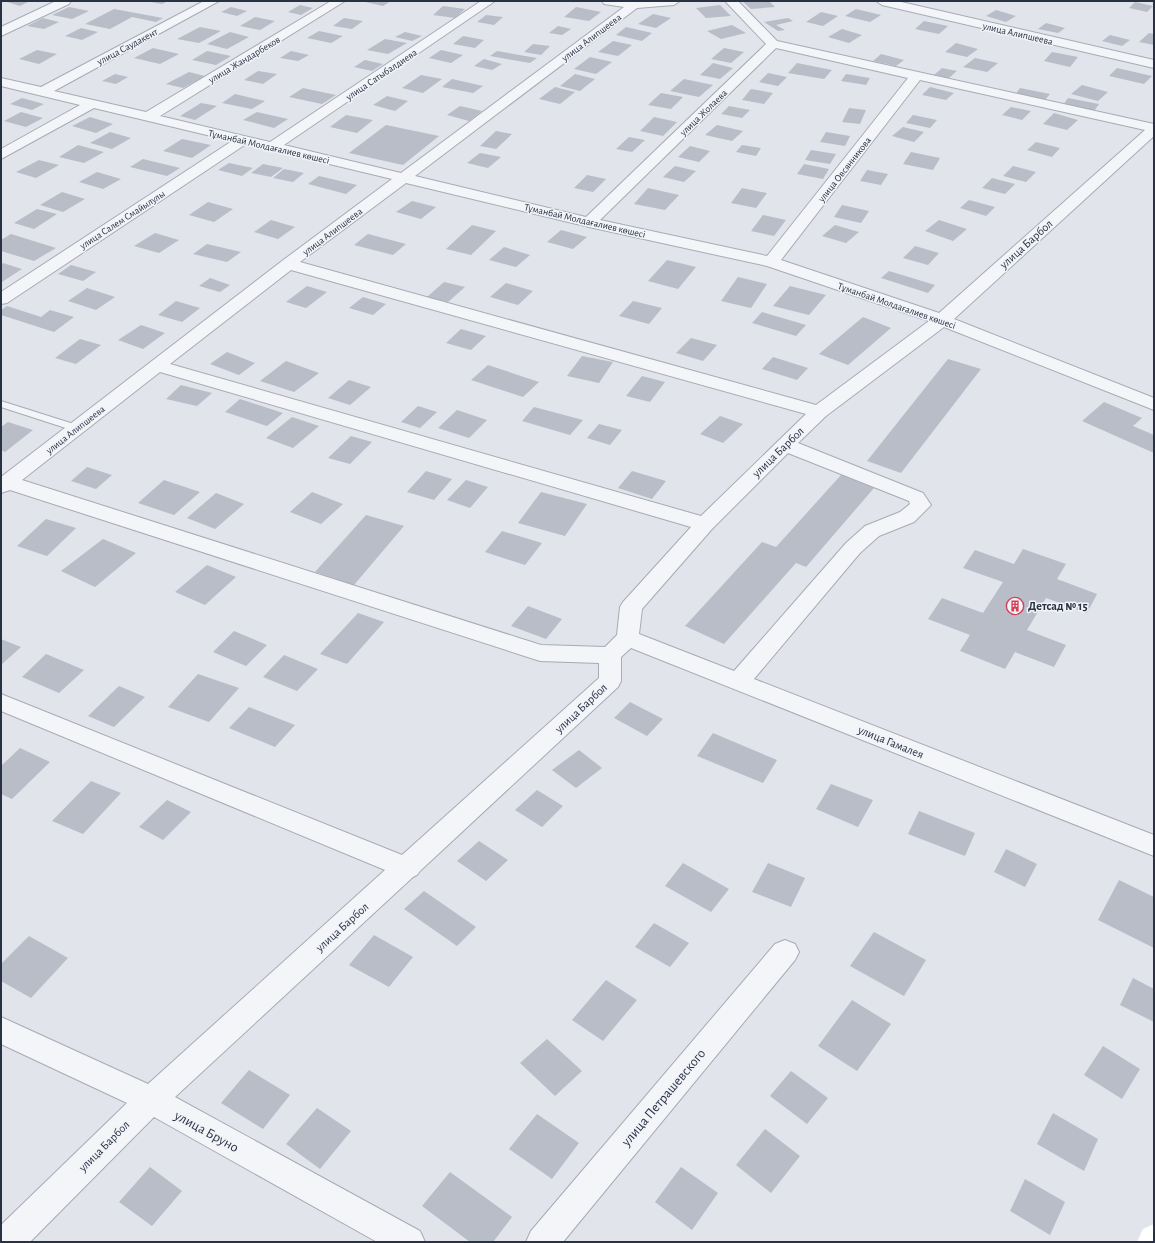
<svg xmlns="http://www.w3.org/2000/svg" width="1155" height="1243" font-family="'Alegreya Sans',sans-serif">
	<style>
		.building { fill: #b8bdc8 }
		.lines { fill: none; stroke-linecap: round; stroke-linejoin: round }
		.lane-casing { stroke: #a6abb5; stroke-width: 2 }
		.street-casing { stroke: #a6abb5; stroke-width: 2 }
		.lane { fill: #f4f5f8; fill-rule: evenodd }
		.street { fill: #f4f5f8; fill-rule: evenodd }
		.secondary { fill: #fff; fill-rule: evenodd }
		.labels { text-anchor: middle; stroke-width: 3; stroke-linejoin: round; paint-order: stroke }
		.far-street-label { font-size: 10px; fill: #283243; stroke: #f1f3f8 }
		.street-label { font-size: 12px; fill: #283243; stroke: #f1f3f8 }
		.poi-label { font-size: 12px; font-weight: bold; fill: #283243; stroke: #f1f3f8; text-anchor: start }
		.near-street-label { font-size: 14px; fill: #283243; stroke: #f1f3f8 }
	</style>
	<rect width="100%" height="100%" fill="#e1e4ea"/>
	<path class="building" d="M4,1h26l-10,5z
		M146,1h22l-6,3z
		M361,1h30l-8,5z
		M742,1h27l6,6 -24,2z
		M1135,2l18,4 -6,6 -18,-4z
		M300,5l13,3 -12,7 -13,-3z
		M720,5l11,11 -25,2 -10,-10z
		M443,6l22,3 -10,9 -22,-3z
		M69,7l20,4 -17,8 -20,-4z
		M231,7l16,4 -10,5 -16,-4z
		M576,7l25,5 -12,9 -25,-4z
		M114,9l49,9 -7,4 -24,-5 -22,12 -25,-5z
		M856,9l25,6 -11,7 -25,-6z
		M996,10l20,6 -10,6 -20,-6z
		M821,12l17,4 -15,10 -17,-4z
		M653,14l18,4 -15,10 -18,-4z
		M486,15l17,2 -9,8 -17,-3z
		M255,17l20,4 -15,9 -20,-4z
		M43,18l16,4 -15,7 -17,-3z
		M344,18l19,3 -11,8 -19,-3z
		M788,18l5,3 -17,4 9,5 -7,1 -14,-9z
		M924,21l24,5 -9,8 -24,-5z
		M1046,23l19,5 -7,5 -20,-4z
		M732,25l14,8 -25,6 -14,-8z
		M558,26l13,3 -9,6 -13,-2z
		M200,27l21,4 -22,12 -22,-4z
		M626,27l26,6 -10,8 -26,-6z
		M81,28l17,4 -16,8 -17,-4z
		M842,29l20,6 -13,8 -21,-6z
		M319,31l24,5 -12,7 -24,-5z
		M230,32l19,5 -22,12 -20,-5z
		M405,32l17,4 -10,5 -17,-4z
		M1149,33l5,1v11l-15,-3z
		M1110,35l20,5 -8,6 -20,-5z
		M463,36l21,4 -9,8 -22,-4z
		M385,39l22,4 -19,11 -21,-4z
		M613,41l19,4 -14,11 -20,-4z
		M956,43l22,6 -11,8 -22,-5z
		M533,44l17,2 -9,9 -17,-3z
		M153,48l26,6 -19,10 -26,-6z
		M724,48l20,4 -13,11 -20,-4z
		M37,50l20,4 -18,10 -20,-5z
		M441,50l22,5 -12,8 -22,-5z
		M207,51l24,5 -15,9 -24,-5z
		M291,51l18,4 -11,6 -18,-3z
		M497,51l40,7 -7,5 -40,-7z
		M1052,52l26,5 -8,10 -26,-6z
		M881,54l23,6 -8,6 -23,-5z
		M590,57l22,5 -16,12 -22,-5z
		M975,58l23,5 -11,9 -24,-5z
		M484,59l18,5 -10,6 -18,-4z
		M365,60l18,4 -11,7 -18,-4z
		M713,63l20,5 -13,11 -20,-4z
		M797,63l35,7 -8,9 -36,-6z
		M942,68l15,3 -8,7 -15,-3z
		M1117,68l35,8 -8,8 -35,-8z
		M258,71l19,3 -14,10 -19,-4z
		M189,72l16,4 -22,12 -17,-4z
		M768,73l19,4 -9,9 -19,-4z
		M115,74l13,3 -12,7 -14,-3z
		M575,74l20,5 -15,12 -20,-5z
		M846,74l24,4 -4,7 -25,-4z
		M421,75l21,4 -19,14 -21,-5z
		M452,79l31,7 -10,7 -31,-6z
		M684,79l29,6 -14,12 -29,-6z
		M1082,85l26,7 -10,9 -27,-7z
		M555,87l20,5 -15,12 -21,-5z
		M930,87l24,6 -8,7 -24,-5z
		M303,88l33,7 -14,9 -33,-7z
		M1020,88l30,6 -6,7 -29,-6z
		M751,89l22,4 -9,11 -22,-4z
		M661,93l22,4 -12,12 -23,-4z
		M235,94l30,7 -13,8 -30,-6z
		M387,96l21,5 -13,10 -22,-6z
		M22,98l22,6 -12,6 -22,-6z
		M1068,98l31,6 -5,7 -31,-6z
		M201,103l16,3 -22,14 -15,-4z
		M460,106l22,5 -13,10 -22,-6z
		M729,106l21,4 -8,8 -21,-4z
		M1011,107l20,4 -9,9 -20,-5z
		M849,108l17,2 -6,14 -18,-2z
		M21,112l22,6 -17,9 -22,-6z
		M257,112l31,7 -14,9 -31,-8z
		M1054,113l24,7 -11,10 -24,-6z
		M346,115l27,5 -16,13 -27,-6z
		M913,115l24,5 -7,8 -24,-5z
		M90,117l23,7 -17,9 -24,-7z
		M654,117l23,5 -14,14 -23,-5z
		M386,125l53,11 -36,29 -54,-12z
		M717,125l26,6 -11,10 -27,-6z
		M903,127l21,5 -10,10 -22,-6z
		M496,131l16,3 -16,15 -16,-3z
		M110,132l21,6 -19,11 -22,-6z
		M826,132l24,4 -5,10 -25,-4z
		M629,137l16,3 -13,12 -16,-3z
		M182,139l29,6 -19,13 -29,-7z
		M1036,142l24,6 -8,9 -25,-7z
		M78,145l26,7 -20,11 -25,-6z
		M742,145l19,3 -5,8 -20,-4z
		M690,146l20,5 -11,11 -21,-5z
		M811,150l25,4 -6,10 -25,-4z
		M911,152l29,6 -7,12 -30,-6z
		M480,153l21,4 -13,11 -21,-5z
		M143,159l37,9 -13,8 -37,-9z
		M39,160l20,5 -23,13 -20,-6z
		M229,163l24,5 -11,8 -24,-6z
		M263,164l20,4 -12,9 -20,-4z
		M804,164l25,5 -6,10 -26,-5z
		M675,166l21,5 -12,11 -21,-5z
		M1013,166l23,6 -10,10 -23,-6z
		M284,169l20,4 -11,9 -20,-4z
		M867,170l21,4 -7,11 -21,-4z
		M97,172l24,7 -18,10 -24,-7z
		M587,175l19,4 -13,13 -19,-4z
		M319,176l38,9 -11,9 -38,-10z
		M992,178l23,6 -10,10 -23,-6z
		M648,188l31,7 -14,15 -31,-6z
		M742,188l25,5 -11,15 -25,-5z
		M62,192l23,7 -22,13 -23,-7z
		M969,200l26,7 -9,9 -26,-8z
		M412,201l24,6 -15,12 -25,-7z
		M208,202l25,7 -19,13 -25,-7z
		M842,205l27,6 -8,12 -27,-6z
		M37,209l20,5 -23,15 -20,-6z
		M763,215l23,5 -12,16 -23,-5z
		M271,220l24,7 -17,12 -24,-7z
		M939,220l28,9 -14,12 -28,-10z
		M472,225l24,6 -25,24 -25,-6z
		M835,225l24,7 -13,11 -24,-7z
		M561,230l26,7 -14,12 -26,-7z
		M155,233l24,7 -20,13 -25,-7z
		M11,234l45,14 -22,13 -33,-10v-11z
		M368,234l38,10 -13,11 -39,-10z
		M207,244l34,8 -14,10 -34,-8z
		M915,246l24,7 -11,12 -25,-7z
		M504,247l26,8 -14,12 -27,-7z
		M667,260l29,7 -18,22 -30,-8z
		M3,263l19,6 -20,13 -1,-17z
		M71,265l25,7 -13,9 -25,-7z
		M889,271l46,14 -7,8 -47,-15z
		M738,277l29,7 -16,24 -30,-7z
		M210,278l20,7 -10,7 -21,-6z
		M444,282l21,5 -17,15 -21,-5z
		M506,283l27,8 -15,14 -28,-8z
		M307,286l20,6 -21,16 -20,-6z
		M790,286l36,9 -17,20 -36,-9z
		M87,288l28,9 -19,13 -28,-9z
		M363,297l23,7 -13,11 -24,-7z
		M176,301l24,7 -18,14 -24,-7z
		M633,301l29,7 -13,16 -30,-8z
		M7,306l34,11 9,-7 24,7 -20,15 -53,-17v-5z
		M762,312l44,13 -10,11 -44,-13z
		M863,317l28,11 -43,37 -29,-11z
		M141,325l24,8 -22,16 -25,-9z
		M461,329l25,7 -15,14 -25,-7z
		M691,338l26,7 -14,16 -27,-8z
		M80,339l21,6 -25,19 -21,-6z
		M227,352l28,11 -16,12 -29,-11z
		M582,356l31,6 -14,21 -32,-7z
		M773,357l35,11 -11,12 -35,-11z
		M948,359l33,10 -80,104 -34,-12z
		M286,361l33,12 -25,19 -34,-11z
		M488,365l51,17 -16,15 -52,-17z
		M642,376l23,6 -15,20 -24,-6z
		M349,380l22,7 -21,18 -22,-7z
		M181,385l31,8 -15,13 -31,-7z
		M240,399l43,14 -16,13 -42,-14z
		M1104,402l38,16 -9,8 21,9v18l-72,-32z
		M418,406l19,6 -17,16 -19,-6z
		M534,407l49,13 -13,15 -48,-14z
		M457,410l30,10 -18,18 -31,-10z
		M720,416l23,8 -20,19 -23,-9z
		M292,417l27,9 -26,22 -27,-10z
		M8,422l25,8 -28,22 -4,-2v-23z
		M599,424l23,6 -12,15 -23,-7z
		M351,436l21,6 -22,22 -22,-6z
		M87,467l25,8 -16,14 -25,-8z
		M426,471l26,8 -18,21 -27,-8z
		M632,471l34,10 -14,18 -34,-11z
		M841,475l33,13 -68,79 -10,-4 -72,81 -39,-18 77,-84 14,5z
		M164,480l36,12 -26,23 -36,-12z
		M466,480l22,7 -18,21 -23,-8z
		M312,492l31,12 -22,20 -31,-12z
		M541,492l46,12 -22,32 -47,-13z
		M216,493l28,11 -29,25 -28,-11z
		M366,515l38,11 -50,59 -39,-13z
		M46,519l30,9 -29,28 -30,-10z
		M502,531l40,12 -17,22 -40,-13z
		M103,539l33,14 -41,34 -34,-16z
		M1023,549l43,15 -9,15 40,15 -10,19 -41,-15 -19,32 39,15 -12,22 -39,-15 -10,17 -45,-18 10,-16 -42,-16 14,-21 41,15 20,-31 -40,-14 12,-18 39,14z
		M207,565l29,12 -31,28 -30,-13z
		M528,606l34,13 -16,20 -35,-13z
		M358,613l26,9 -37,42 -27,-10z
		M234,631l33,14 -21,21 -33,-14z
		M1,639l20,8 -20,18z
		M46,654l38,16 -25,23 -37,-16z
		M284,655l34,14 -21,22 -34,-14z
		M198,674l41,14 -30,34 -41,-15z
		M119,686l26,11 -31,30 -26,-11z
		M630,702l33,17 -16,17 -33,-18z
		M249,707l46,18 -20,22 -46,-19z
		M713,733l64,27 -14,23 -66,-27z
		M20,748l30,14 -38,37 -11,-5v-28z
		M579,750l23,18 -26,20 -24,-18z
		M91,781l30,12 -38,41 -31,-13z
		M831,784l42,16 -15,27 -42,-18z
		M537,790l26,16 -21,21 -27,-17z
		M167,800l24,12 -28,28 -24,-13z
		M919,811l56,22 -10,23 -57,-22z
		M479,841l29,19 -22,21 -29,-20z
		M1006,849l31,15 -12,23 -31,-15z
		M683,863l46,26 -18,23 -46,-26z
		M768,863l37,15 -14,29 -39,-15z
		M1119,880l35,17v51l-56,-28z
		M424,891l52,36 -19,19 -53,-37z
		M654,923l35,20 -19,24 -35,-20z
		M874,932l52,28 -22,36 -54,-30z
		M374,935l39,22 -24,30 -40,-22z
		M29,936l39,22 -37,40 -30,-17v-17z
		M1133,978l21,11v33l-34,-17z
		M606,980l31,20 -34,41 -31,-21z
		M852,1000l39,24 -34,47 -39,-25z
		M547,1039l35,32 -27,25 -35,-33z
		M1103,1046l37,23 -18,30 -38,-24z
		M249,1070l41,25 -27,34 -42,-26z
		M791,1071l37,27 -21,26 -37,-28z
		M317,1108l34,23 -31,38 -34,-25z
		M1053,1113l45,26 -14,32 -47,-27z
		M537,1114l42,29 -27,36 -43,-30z
		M765,1129l35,27 -29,37 -35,-28z
		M150,1167l32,24 -30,35 -33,-24z
		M681,1167l37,26 -26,37 -37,-28z
		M450,1172l62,45 -19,25h-23l-48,-36z
		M1025,1179l40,23 -15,33 -40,-24z"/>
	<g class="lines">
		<defs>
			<path id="lane" d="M1,401l79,25 1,2 -5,3 -4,-1 -71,-23z"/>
			<path id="street" d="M56,1h15l-2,3 -68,32v-9z
				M204,1h15l-165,90 92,21 185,-111h14l-185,115 110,26 211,-141h14l-211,144 117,28 223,-166 -20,-3 -2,-3h78l-6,4 -37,3 -222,168 171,41 180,-173 -41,-43h13l39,40 377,83v12l-200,183 200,79v12l-210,-83 -118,89 -28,27 125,50 8,12 -17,17 -35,14 -19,17 -106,126 400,156v21l-523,-208 -10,9v24l-3,6 -198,184 -3,4 -4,2 -238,220 245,134 5,11h-48l-223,-125 -124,125h-29v-17l126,-122 -126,-59v-27l147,67 237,-214 -384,-159v-17l401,161 197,-177v-15l-59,-2 -530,-171 -9,3v-16l281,-216 110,-82 -146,-35 -239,159 -6,1v-12l231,-151 -138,-33 -93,51v-10l79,-44 -79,-19v-8l40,9zM776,48l132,30 -141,178 -167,-36zM920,80l225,50 -206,183 -158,-53zM406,183l183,44 178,39 162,55 -113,84 -516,-143zM291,270l515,144 -105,102 -531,-152zM160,372l531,155 -68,75 -3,5 -3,28 -12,12 -64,-2 -519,-165zM788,453l121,48 1,3 -10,8 -35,14 -19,17 -112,128 -95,-37 3,-25 70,-80z
				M876,1h21l257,59v8l-272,-63z
				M785,940l10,4 4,8 -4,8 -232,282h-37l5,-11 244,-287z"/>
		</defs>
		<use href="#lane" class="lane-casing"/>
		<use href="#street" class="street-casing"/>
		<use href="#lane" class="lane"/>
		<use href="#street" class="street"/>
		<path class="secondary" d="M1154,1224v18h-17l6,-13z"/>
	</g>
	<defs>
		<symbol id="building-ring" viewBox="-11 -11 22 22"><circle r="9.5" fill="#f1f3f8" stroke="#d63f54" stroke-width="1.5"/><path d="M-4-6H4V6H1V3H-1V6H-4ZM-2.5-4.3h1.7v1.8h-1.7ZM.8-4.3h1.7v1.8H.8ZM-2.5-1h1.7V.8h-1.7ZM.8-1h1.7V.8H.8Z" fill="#d63f54"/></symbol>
	</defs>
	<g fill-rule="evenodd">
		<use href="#building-ring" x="1005" y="596" width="20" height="20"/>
	</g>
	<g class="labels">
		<g class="far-street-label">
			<text transform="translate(1018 33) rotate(13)" y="4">улица Алипшеева</text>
			<text transform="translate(591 37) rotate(-37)" y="4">улица Алипшеева</text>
			<text transform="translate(127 46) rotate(-28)" y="4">улица Саудакент</text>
			<text transform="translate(244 59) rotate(-31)" y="4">улица Жандарбеков</text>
			<text transform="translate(381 74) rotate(-34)" y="4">улица Сатыбалдиева</text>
			<text transform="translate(703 112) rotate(-44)" y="4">улица Жолаева</text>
			<text transform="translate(269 146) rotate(13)" y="4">Тұманбай Молдағалиев көшесі</text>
			<text transform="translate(844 169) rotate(-52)" y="4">улица Овсянникова</text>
			<text transform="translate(122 219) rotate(-33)" y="4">улица Салем Смайылулы</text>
			<text transform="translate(585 220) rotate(13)" y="4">Тұманбай Молдағалиев көшесі</text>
			<text transform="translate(332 231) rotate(-37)" y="4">улица Алипшеева</text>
			<text transform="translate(897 305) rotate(19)" y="4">Тұманбай Молдағалиев көшесі</text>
			<text transform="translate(75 429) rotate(-38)" y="4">улица Алипшеева</text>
		</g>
		<g class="street-label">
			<text transform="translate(1026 244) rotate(-42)" y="4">улица Барбол</text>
			<text transform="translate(778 452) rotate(-44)" y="4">улица Барбол</text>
			<text transform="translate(581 708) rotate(-43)" y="4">улица Барбол</text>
			<text transform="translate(891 742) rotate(22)" y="4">улица Гамалея</text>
			<text transform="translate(342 927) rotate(-42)" y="4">улица Барбол</text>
			<text transform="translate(104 1146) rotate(-45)" y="4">улица Барбол</text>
		</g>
		<g class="poi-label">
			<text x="1028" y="610">Детсад № 15</text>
		</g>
		<g class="near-street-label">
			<text transform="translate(663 1097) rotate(-50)" y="5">улица Петрашевского</text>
			<text transform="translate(207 1131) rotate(29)" y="5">улица Бруно</text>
		</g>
	</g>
	<rect width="1155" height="1243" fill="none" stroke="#283243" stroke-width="4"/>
</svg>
